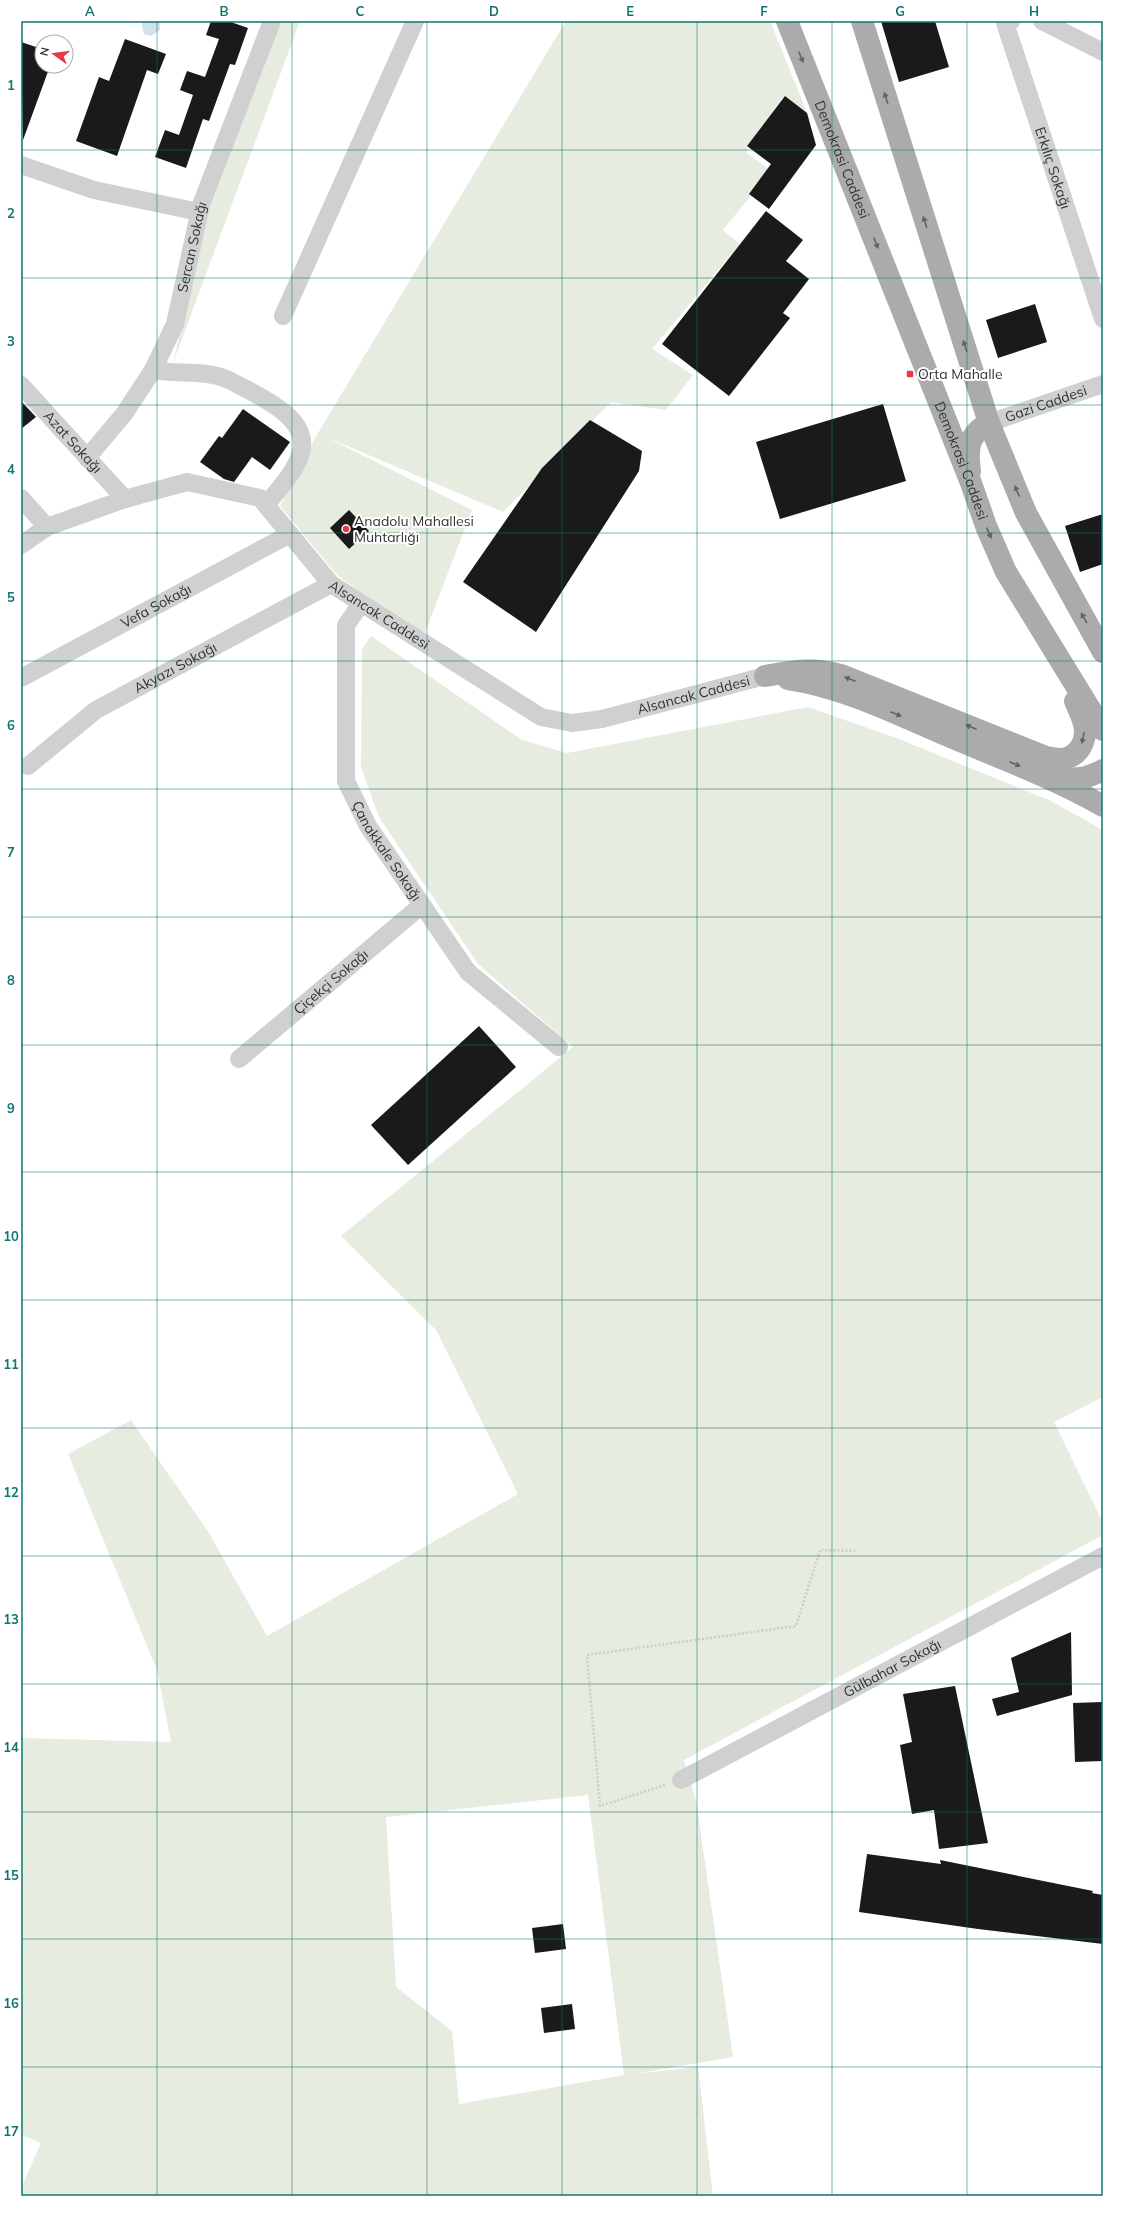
<svg xmlns="http://www.w3.org/2000/svg" width="1124" height="2217" font-family="Mulish,sans-serif">
	<style>
		.green { fill: #e6ecdf; fill-rule: evenodd }
		.water { fill: #cfe2ee }
		.building { fill: #1a1a1a }
		.lines { fill: none; stroke-linecap: round; stroke-linejoin: round }
		.path { stroke: #cdcdcd; stroke-width: 2.5; stroke-dasharray: 2 2; stroke-linecap: butt }
		.minor { stroke: #d0d0d0; stroke-width: 18 }
		.major { stroke: #ababab; stroke-width: 22 }
		.oneway { fill: #636363 }
		.grid { fill: none; stroke: #0f766e; stroke-width: 1; stroke-opacity: 0.55 }
		.poi-dot { fill: #e63946; stroke: #fff; stroke-width: 1.5 }
		.labels { text-anchor: middle; stroke-width: 4; stroke-linejoin: round; paint-order: stroke }
		.street-label { font-size: 14px; fill: #333; stroke: #fff }
		.poi-label { font-size: 14px; fill: #333; stroke: #fff; text-anchor: start }
		.neatline { fill: none; stroke: #0f766e; stroke-width: 1.5 }
		.grid-label { font-size: 13px; text-anchor: middle; font-weight: bold; fill: #0f766e }
	</style>
	<rect width="100%" height="100%" fill="#fff"/>
	<path class="green" d="M281,21h19l-127,342 36,-153z
		M566,21h204l40,99 -26,-24 -37,50v7l24,18 -48,59 17,14 -88,105 41,26 -27,35 -55,-8 -108,110 -177,-75 146,73 -49,128 -86,-63 -57,-69 38,-73z
		M371,636l151,104 45,13 241,-46 91,32 152,62 52,29v567l-49,25 49,101v12l-419,225 12,40 37,257 -99,17 64,-7 15,129h-692v-8l20,-45 -20,-8v-397l150,4 -14,-72 -89,-216 63,-34 78,113 58,103 251,-142 -82,-164 -95,-94 232,-189 -95,-83 -99,-147 -18,-50 1,-118zM588,1795l36,280 -165,29 -7,-73 -56,-44 -10,-170z"/>
	<path class="water" d="M142,21h18v9l-9,6 -7,-2 -2,-7z"/>
	<path class="building" d="M211,21h17l20,7 -13,37 -5,-1 -21,57 -6,-2 -17,49 -31,-11 10,-27 14,5 14,-40 -13,-5 7,-19 18,6 14,-38 -13,-4z
		M881,21h54l14,46 -50,15z
		M125,39l41,15 -8,20 -11,-4 -30,86 -41,-15 23,-64 10,4z
		M21,42l21,7v17h8l-27,74z
		M785,96l22,17 9,32 -47,64 -20,-15 22,-30 -24,-18z
		M766,211l37,29 -17,21 23,18 -26,34 7,5 -61,78 -67,-52z
		M1035,304l12,38 -49,16 -12,-38z
		M21,401l15,16 -15,12z
		M883,404l23,77 -126,38 -24,-77z
		M243,409l47,33 -20,28 -18,-13 -18,25 -10,-3 -24,-17 19,-26 3,2z
		M590,420l52,31 -3,20 -103,161 -73,-50 79,-114z
		M349,510l20,21 -20,18 -19,-21z
		M1103,514v50l-23,8 -15,-46z
		M479,1026l37,41 -108,98 -37,-40z
		M1071,1632l1,63 -75,21 -5,-17 27,-7 -8,-34z
		M955,1686l33,157 -49,6 -5,-39 -22,4 -12,-69 12,-3 -9,-48z
		M1103,1702v59l-28,1 -2,-59z
		M867,1854l74,10 -1,-4 153,31 -1,2 11,2v49l-125,-15 -119,-17z
		M563,1924l3,25 -31,4 -3,-25z
		M572,2004l3,25 -31,4 -3,-25z"/>
	<g class="lines">
		<path class="path" d="M665,1785l-65,21 -13,-151 209,-29 24,-76 36,1"/>
		<g class="minor">
			<path id="s1" d="M1011,21l-6,2 98,296"/>
			<path d="M1042,21l61,31"/>
			<path d="M21,165l73,25 105,22"/>
			<path d="M283,316l132,-295"/>
			<path d="M153,370c26,5 51,-1 76,10 25,14 82,36 72,72 -5,19 -23,38 -35,53"/>
			<path id="s2" d="M21,385l104,114"/>
			<path id="s3" d="M989,423l114,-39"/>
			<path id="s4" d="M87,458l37,-44 29,-44 22,-46 26,-119 71,-184"/>
			<path d="M21,498l26,29"/>
			<path id="s5" d="M21,545l26,-18 78,-28 62,-17 73,16 71,86 210,133 31,6 30,-4 163,-43"/>
			<path id="s6" d="M361,604l-15,21v156l22,45 100,146 91,75"/>
			<path id="s7" d="M21,678l269,-144"/>
			<path id="s8" d="M28,766l68,-56 235,-126"/>
			<path id="s9" d="M239,1059l183,-154"/>
			<path id="s10" d="M681,1780l422,-224"/>
		</g>
		<g class="major">
			<path id="s11" d="M787,21l184,462 15,43 20,46 97,158"/>
			<path d="M862,21l127,402 37,90 77,139"/>
			<path d="M970,471c-3,-22 -2,-37 19,-48"/>
			<path d="M765,676c29,-5 47,-9 76,-1l205,82c5,1 11,2 16,2 17,-2 26,-19 22,-35 -2,-8 -6,-16 -9,-23"/>
			<path d="M788,679c55,8 109,35 160,57 52,22 106,42 155,70"/>
			<path d="M1055,777c20,3 31,2 48,-7"/>
		</g>
	</g>
	<defs><path id="oneway-solid" d="M-6-.8H1V-3.2L6.5 0L1 3.2V.8H-6Z"/></defs>
	<g class="oneway">
		<use href="#oneway-solid" transform="translate(801 57) rotate(68)"/>
		<use href="#oneway-solid" transform="translate(886 98) rotate(-108)"/>
		<use href="#oneway-solid" transform="translate(925 222) rotate(-108)"/>
		<use href="#oneway-solid" transform="translate(876 243) rotate(68)"/>
		<use href="#oneway-solid" transform="translate(965 346) rotate(-108)"/>
		<use href="#oneway-solid" transform="translate(1017 491) rotate(-113)"/>
		<use href="#oneway-solid" transform="translate(989 533) rotate(66)"/>
		<use href="#oneway-solid" transform="translate(1084 618) rotate(-120)"/>
		<use href="#oneway-solid" transform="translate(850 679) rotate(-159)"/>
		<use href="#oneway-solid" transform="translate(896 714) rotate(22)"/>
		<use href="#oneway-solid" transform="translate(971 727) rotate(-157)"/>
		<use href="#oneway-solid" transform="translate(1083 738) rotate(102)"/>
		<use href="#oneway-solid" transform="translate(1015 764) rotate(23)"/>
	</g>
	<path class="grid" d="M157,21v2175M292,21v2175M427,21v2175M562,21v2175M697,21v2175M832,21v2175M967,21v2175M21,150h1082M21,278h1082M21,405h1082M21,533h1082M21,661h1082M21,789h1082M21,917h1082M21,1045h1082M21,1172h1082M21,1300h1082M21,1428h1082M21,1556h1082M21,1684h1082M21,1812h1082M21,1939h1082M21,2067h1082"/>
	<g class="poi-dot">
		<rect x="906" y="370" width="8" height="8" rx="2"/>
		<circle cx="346" cy="529" r="4"/>
	</g>
	<g class="labels">
		<g class="street-label">
			<text dy="5" stroke="none"><textPath href="#s11" startOffset="149">Demokrasi Caddesi</textPath></text>
			<text dy="5" stroke="none"><textPath href="#s1" startOffset="159">Erkılıç Sokağı</textPath></text>
			<text dy="5" stroke="none"><textPath href="#s4" startOffset="240">Sercan Sokağı</textPath></text>
			<text dy="5" stroke="none"><textPath href="#s3" startOffset="60">Gazi Caddesi</textPath></text>
			<text dy="5" stroke="none"><textPath href="#s2" startOffset="77">Azat Sokağı</textPath></text>
			<text dy="5" stroke="none"><textPath href="#s11" startOffset="473">Demokrasi Caddesi</textPath></text>
			<text dy="5" stroke="none"><textPath href="#s7" startOffset="153">Vefa Sokağı</textPath></text>
			<text dy="5" stroke="none"><textPath href="#s5" startOffset="422">Alsancak Caddesi</textPath></text>
			<text dy="5" stroke="none"><textPath href="#s8" startOffset="178">Akyazı Sokağı</textPath></text>
			<text dy="5" stroke="none"><textPath href="#s5" startOffset="770">Alsancak Caddesi</textPath></text>
			<text dy="5" stroke="none"><textPath href="#s6" startOffset="263">Çanakkale Sokağı</textPath></text>
			<text dy="5" stroke="none"><textPath href="#s9" startOffset="120">Çiçekçi Sokağı</textPath></text>
			<text dy="5" stroke="none"><textPath href="#s10" startOffset="239">Gülbahar Sokağı</textPath></text>
		</g>
		<g class="poi-label">
			<text x="918" y="379">Orta Mahalle</text>
			<text x="354" y="526">Anadolu Mahallesi<tspan x="354" dy="16">Muhtarlığı</tspan></text>
		</g>
	</g>
	<rect width="1124" height="2217" fill="none" stroke="#ffffff" stroke-width="44"/>
	<g transform="translate(54 54) rotate(284)"><circle r="19" fill="#ffffff" stroke="#adadad"/>
	<path d="M0-3L7 15L0 10L-7 15Z" fill="#e63946"/>
	<text y="-6" font-size="11" font-weight="bold" text-anchor="middle" fill="#333333">N</text>
	</g>
	<rect x="22" y="22" width="1080" height="2173" class="neatline"/>
	<g class="grid-label">
		<text x="90" y="16">A</text>
		<text x="224" y="16">B</text>
		<text x="360" y="16">C</text>
		<text x="494" y="16">D</text>
		<text x="630" y="16">E</text>
		<text x="764" y="16">F</text>
		<text x="900" y="16">G</text>
		<text x="1034" y="16">H</text>
		<text x="11" y="90">1</text>
		<text x="11" y="218">2</text>
		<text x="11" y="346">3</text>
		<text x="11" y="474">4</text>
		<text x="11" y="602">5</text>
		<text x="11" y="730">6</text>
		<text x="11" y="857">7</text>
		<text x="11" y="985">8</text>
		<text x="11" y="1113">9</text>
		<text x="11" y="1241">10</text>
		<text x="11" y="1369">11</text>
		<text x="11" y="1497">12</text>
		<text x="11" y="1624">13</text>
		<text x="11" y="1752">14</text>
		<text x="11" y="1880">15</text>
		<text x="11" y="2008">16</text>
		<text x="11" y="2136">17</text>
	</g>
</svg>
